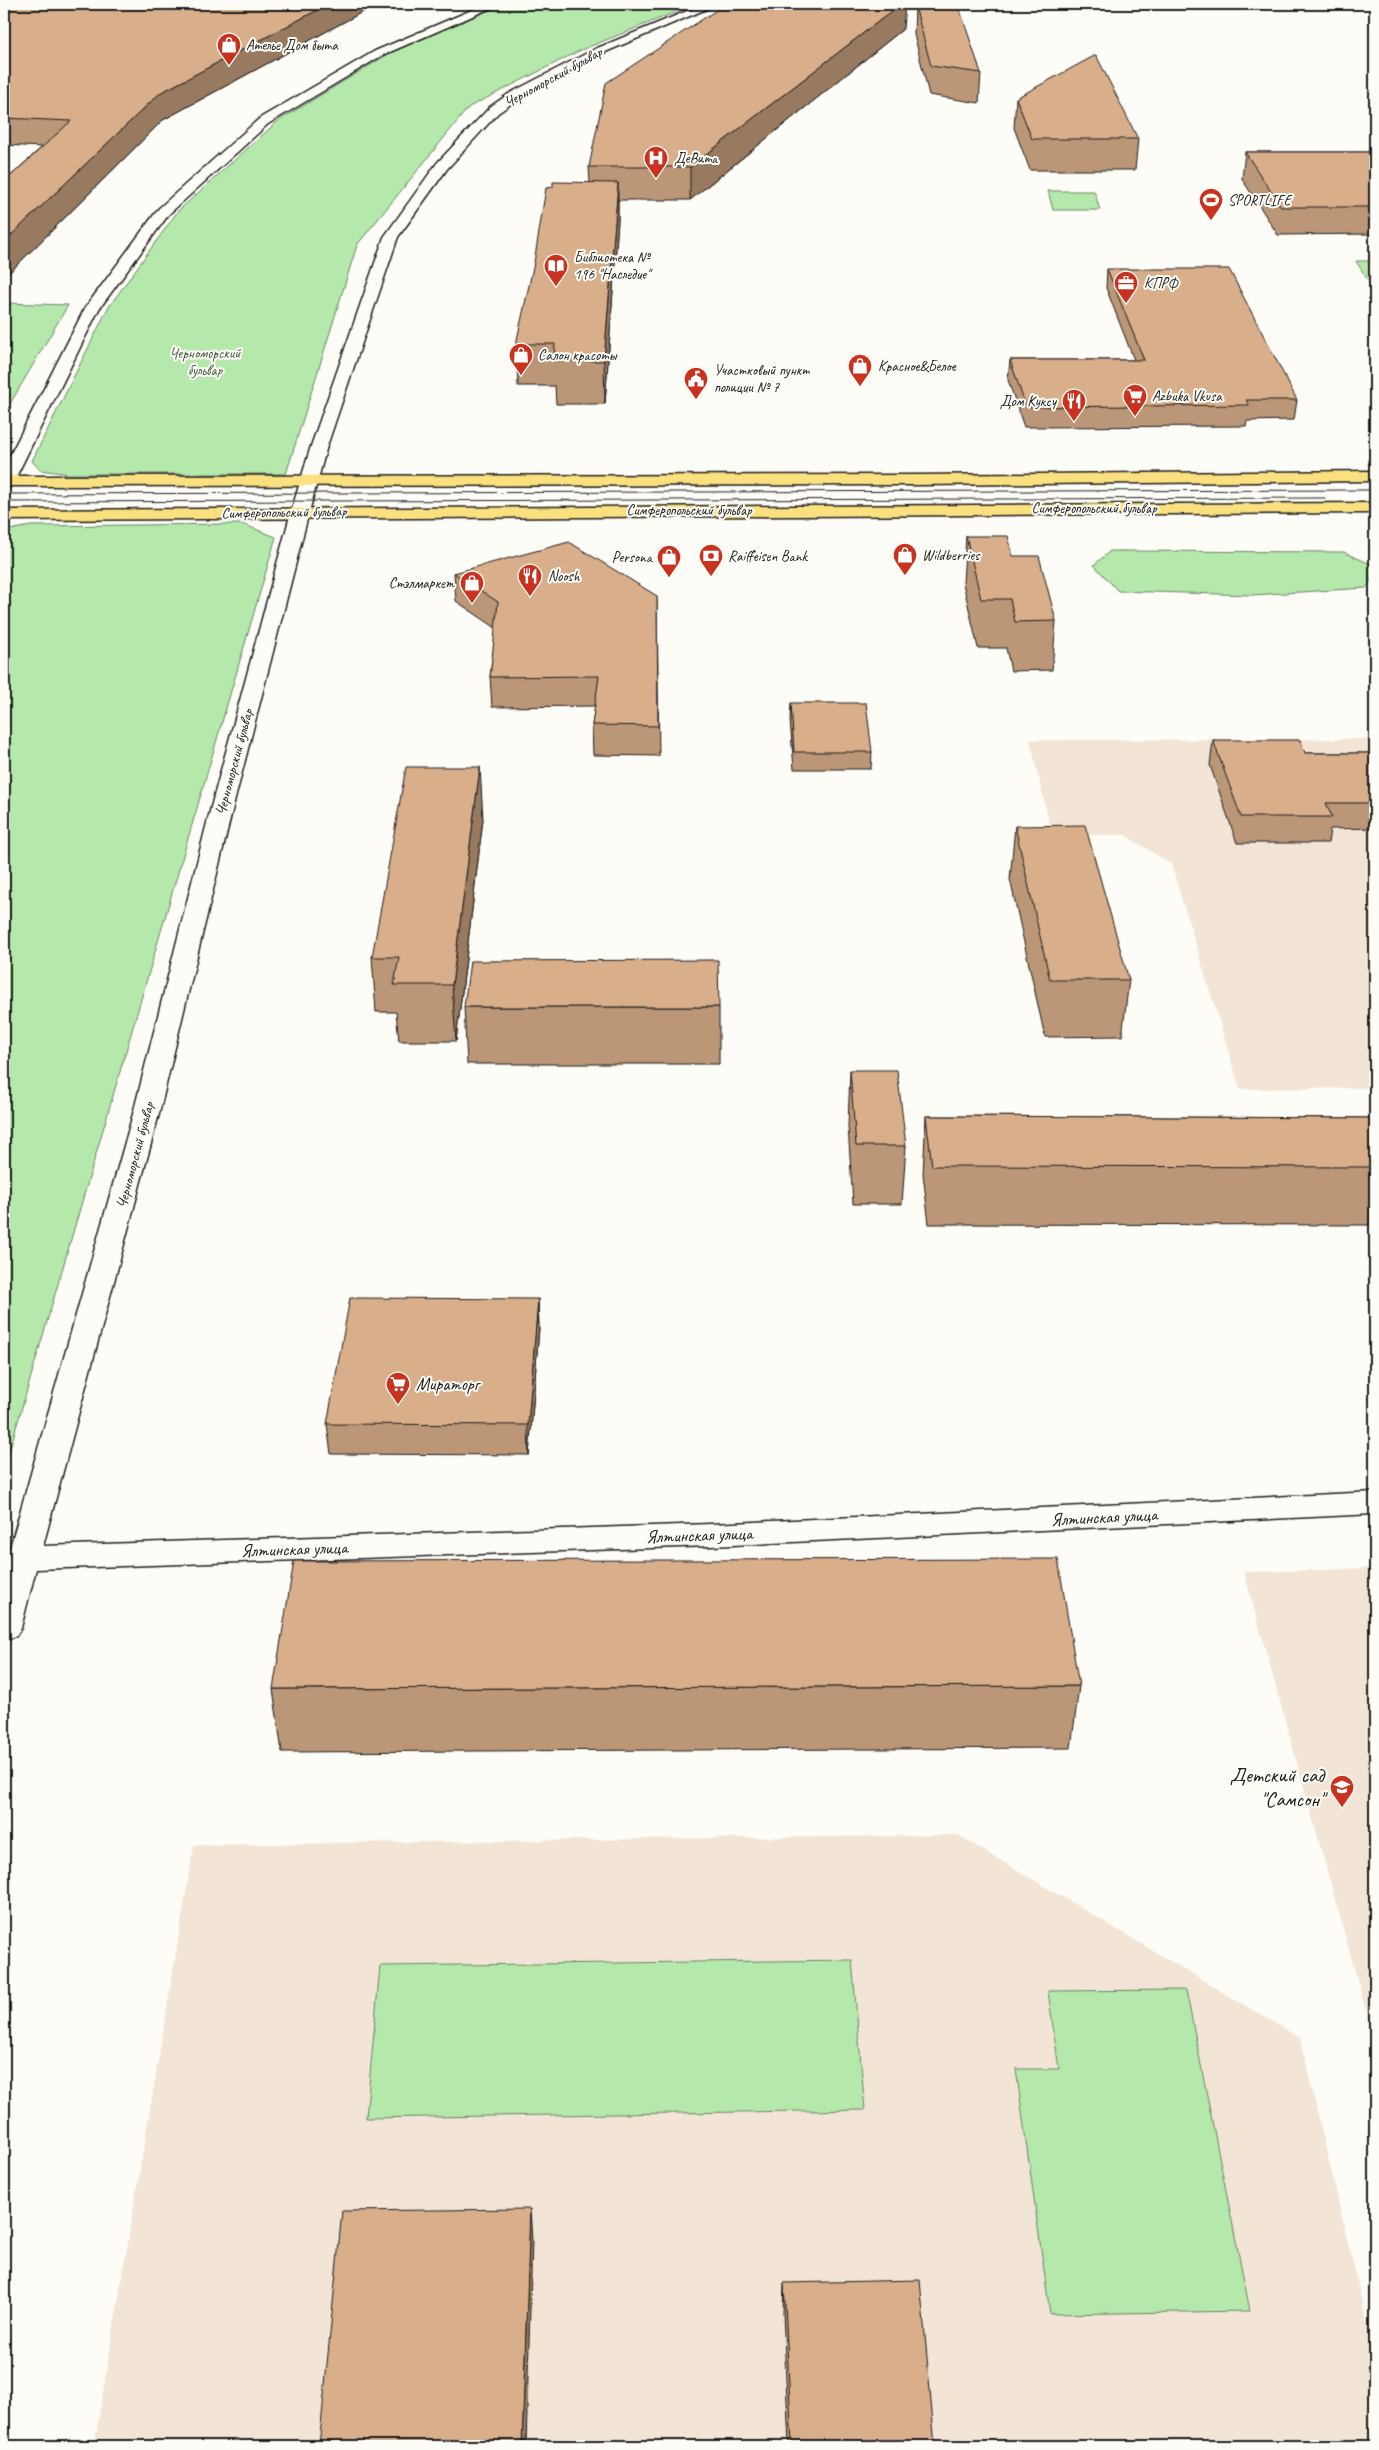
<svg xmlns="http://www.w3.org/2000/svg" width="1379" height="2450" font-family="Caveat,sans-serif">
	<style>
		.built { fill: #f2e5d6 }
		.green { fill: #b4e9ab; stroke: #688264 }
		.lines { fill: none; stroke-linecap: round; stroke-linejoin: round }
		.minor-casing { stroke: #1c1c1c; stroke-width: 3 }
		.major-casing { stroke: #1c1c1c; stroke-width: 3 }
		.minor { fill: #fdfcf7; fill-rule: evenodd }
		.major { fill: #fbe080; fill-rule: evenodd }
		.tram { stroke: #1c1c1c; stroke-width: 1 }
		.wall { fill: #bb9677; stroke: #1c1c1c }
		.shaded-wall { fill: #987a61; stroke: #1c1c1c }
		.building { fill: #d9ae8a; stroke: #1c1c1c }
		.labels { text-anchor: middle; stroke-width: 4; stroke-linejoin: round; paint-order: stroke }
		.far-poi-label { font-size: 15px; fill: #1c1c1c; stroke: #fdfcf7; text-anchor: start }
		.far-street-label { font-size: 15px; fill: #1c1c1c; stroke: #fdfcf7 }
		.far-park-label { font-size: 15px; fill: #4a5a47; stroke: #fdfcf7 }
		.poi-label { font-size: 18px; fill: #1c1c1c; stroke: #fdfcf7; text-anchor: start }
		.street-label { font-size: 18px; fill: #1c1c1c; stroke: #fdfcf7 }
		.near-poi-label { font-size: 21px; fill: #1c1c1c; stroke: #fdfcf7; text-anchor: end }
	</style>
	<rect width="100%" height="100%" fill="#fdfcf7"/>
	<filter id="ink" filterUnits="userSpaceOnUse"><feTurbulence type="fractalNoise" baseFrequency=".02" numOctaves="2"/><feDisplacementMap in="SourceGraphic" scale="10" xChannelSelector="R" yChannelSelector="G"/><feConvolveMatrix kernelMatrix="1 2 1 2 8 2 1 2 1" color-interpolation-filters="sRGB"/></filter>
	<g filter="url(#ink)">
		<path class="built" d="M1375,739v349l-135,1 -69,-225 -46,-29h-73l-22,-95z
			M1375,1568v475l-131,-471z
			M958,1835l342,203 75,319v89h-1281l100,-601z"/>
		<path class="green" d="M503,4h193l-115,46 -112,57 -112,138 -71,229h-216l-30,-4 -8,-9 76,-153 70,-97 100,-90 112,-68z
			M1048,191h46l6,19h-47z
			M1356,261h19v21h-6z
			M4,303l64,2 -64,109z
			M242,524l34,13 -272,932v-938l27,-5z
			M1110,551l234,1 31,14v8l-9,14 -114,7 -134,-4 -24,-26z
			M852,1960l13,150 -499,8 14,-152z
			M1186,1990l64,321 -200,3 -34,-245h43l-11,-78z"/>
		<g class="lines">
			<defs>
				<path id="minor" d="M486,4h14l-117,51 -115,69 -99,90 -70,95 -86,174 -3,4 -6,1v-21l81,-159 74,-100 101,-90 115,-67z
					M704,4h14l-115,49 -85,46 -20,14 -51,56 -49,68 -71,209 -18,66 -76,295 -74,307 -116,432 668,-22 664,-32v22l-664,32 -675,23 -15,59 -5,8 -12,4v-69l3,-13 126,-444 78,-307 80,-295 20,-66 73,-209 53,-74 53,-56 20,-14 85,-44z"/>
				<path id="major" d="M1375,471v10l-458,4 -913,1v-10l913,-1z
					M1375,503v10l-1371,7v-10z"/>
			</defs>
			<use href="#minor" class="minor-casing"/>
			<use href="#major" class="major-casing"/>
			<use href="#minor" class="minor"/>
			<use href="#major" class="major"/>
			<path class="tram" d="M4,494l1371,-4
				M4,502l1321,-4"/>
		</g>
		<path class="wall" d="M4,4h373l-214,116 -159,158v-96l38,-35 -38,-2z
			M915,6l66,67 -2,30 -50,-8 -15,-61z
			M903,29l-213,171h-72v20l-13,184h-49l-1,-18h-37l-2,-42 74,-162 -1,-15z
			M1016,98l122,41 -3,31h-105l-16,-42z
			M1245,152h130v82l-97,1 -36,-56z
			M1107,269l190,131 -3,20 -47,1 -1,5 -222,1 -16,-47 2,-20h124l-28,-72z
			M966,536l47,20 43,65 -4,49 -41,1 -5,-23h-28l-15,-65z
			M454,573l203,23 2,160 -66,-1 -1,-30 3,-19 -103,1 -2,-30 6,-49 -40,-27z
			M791,703l81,49 -1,17h-77l-4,-49z
			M1213,740l92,13h70v75l-45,1 -2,14h-91l-27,-78z
			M483,819l-27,222h-57l-3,-29h-20l-4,-55z
			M1015,826l114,154 -7,56 -77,1 -35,-158z
			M464,1007h255v57h-252z
			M850,1070l56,76 -4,58h-49l-5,-78z
			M926,1116l449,2v107l-446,-1 -6,-50z
			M538,1299l1,29 -10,127 -198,-1 -4,-30z
			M1079,1686l-8,62 -789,4 -9,-63z
			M784,2283l151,163h-146l-6,-133z"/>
		<path class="shaded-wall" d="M329,4h48l-214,116 -159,158v-36l156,-149z
			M901,4h4l-2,25 -213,171v-33z
			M618,183v37l-13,184 -1,-43z
			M480,767l3,52 -27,222 -4,-56z
			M538,1299l1,29 -10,127 -1,-30z
			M530,2209l2,31 -6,206h-4z"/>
		<path class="building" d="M4,4h325l-169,89 -156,149v-60l67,-61 -67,-3z
			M729,4h172l-211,163h-101l17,-84 112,-74z
			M920,4h38l23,69 -50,-7 -16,-60z
			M1096,55l42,84h-106l-16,-41z
			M1245,152h130v55h-94z
			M553,182l65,1 -14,178h-50l1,-17h-39l18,-81 12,-75 7,-1z
			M1107,269h122l68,131h-51l3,5 -223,2 -16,-47h134z
			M966,536h42l5,20h26l17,65 -41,1 -5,-23h-29z
			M569,542l88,54 1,130 -66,-1 7,-49 -109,1 8,-75 -44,-29z
			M791,703h75l6,49h-78z
			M1213,740h87l5,13h70v50h-49l6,14h-91z
			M406,767h74l-28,218h-58l5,-28h-27z
			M1085,825l44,155h-79l-35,-154z
			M718,960l1,47h-255l6,-46z
			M850,1070h47l9,76h-50z
			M926,1116l449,2v49l-443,-1z
			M350,1298l188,1 -10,126 -201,-1z
			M1058,1559l21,127 -806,3 21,-128z
			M530,2209l-8,237h-203l23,-235z
			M920,2280l15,166h-143l-8,-163z"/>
	</g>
	<defs>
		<symbol id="shop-pin" viewBox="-11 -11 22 30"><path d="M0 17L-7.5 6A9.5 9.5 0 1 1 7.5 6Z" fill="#c8321e" stroke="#fdfcf7"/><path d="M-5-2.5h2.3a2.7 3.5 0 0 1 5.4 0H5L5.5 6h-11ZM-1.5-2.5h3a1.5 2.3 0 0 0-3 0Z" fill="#fff"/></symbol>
		<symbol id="hospital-pin" viewBox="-11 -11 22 30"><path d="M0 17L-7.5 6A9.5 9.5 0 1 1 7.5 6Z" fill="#c8321e" stroke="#fdfcf7"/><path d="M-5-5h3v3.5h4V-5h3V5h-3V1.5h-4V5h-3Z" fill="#fff"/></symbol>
		<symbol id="stadium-pin" viewBox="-11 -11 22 30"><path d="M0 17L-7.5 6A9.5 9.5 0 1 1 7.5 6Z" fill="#c8321e" stroke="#fdfcf7"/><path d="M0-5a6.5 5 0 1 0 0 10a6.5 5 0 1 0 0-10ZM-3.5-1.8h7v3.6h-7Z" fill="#fff"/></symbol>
		<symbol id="library-pin" viewBox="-11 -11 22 30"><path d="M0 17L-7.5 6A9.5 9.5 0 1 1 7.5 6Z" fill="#c8321e" stroke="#fdfcf7"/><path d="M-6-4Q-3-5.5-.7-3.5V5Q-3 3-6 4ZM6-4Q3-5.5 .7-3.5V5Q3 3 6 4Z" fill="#fff"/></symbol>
		<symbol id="office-pin" viewBox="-11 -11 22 30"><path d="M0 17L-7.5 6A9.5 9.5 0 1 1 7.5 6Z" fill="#c8321e" stroke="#fdfcf7"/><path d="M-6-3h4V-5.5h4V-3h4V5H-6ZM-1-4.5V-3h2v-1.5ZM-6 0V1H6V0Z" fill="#fff"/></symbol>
		<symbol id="civic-pin" viewBox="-11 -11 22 30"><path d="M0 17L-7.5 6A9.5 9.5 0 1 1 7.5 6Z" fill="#c8321e" stroke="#fdfcf7"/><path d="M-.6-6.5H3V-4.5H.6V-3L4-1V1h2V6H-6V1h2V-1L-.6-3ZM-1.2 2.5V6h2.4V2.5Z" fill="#fff"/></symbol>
		<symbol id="supermarket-pin" viewBox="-11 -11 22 30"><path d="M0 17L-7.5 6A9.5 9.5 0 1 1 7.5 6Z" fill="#c8321e" stroke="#fdfcf7"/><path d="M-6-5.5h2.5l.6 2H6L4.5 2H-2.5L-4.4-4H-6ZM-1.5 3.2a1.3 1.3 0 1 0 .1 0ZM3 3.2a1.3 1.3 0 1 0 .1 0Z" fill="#fff"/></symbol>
		<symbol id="restaurant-pin" viewBox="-11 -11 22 30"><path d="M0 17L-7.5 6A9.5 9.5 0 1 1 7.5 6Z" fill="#c8321e" stroke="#fdfcf7"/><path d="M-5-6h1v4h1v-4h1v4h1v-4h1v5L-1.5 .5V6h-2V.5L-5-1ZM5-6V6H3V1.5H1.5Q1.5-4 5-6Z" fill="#fff"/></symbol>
		<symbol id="bank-pin" viewBox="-11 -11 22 30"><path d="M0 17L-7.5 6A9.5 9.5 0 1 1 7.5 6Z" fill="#c8321e" stroke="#fdfcf7"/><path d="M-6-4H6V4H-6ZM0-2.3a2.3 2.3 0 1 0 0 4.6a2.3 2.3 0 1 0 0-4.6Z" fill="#fff"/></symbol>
		<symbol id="school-pin" viewBox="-11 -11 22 30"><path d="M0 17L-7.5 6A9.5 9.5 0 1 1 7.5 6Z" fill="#c8321e" stroke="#fdfcf7"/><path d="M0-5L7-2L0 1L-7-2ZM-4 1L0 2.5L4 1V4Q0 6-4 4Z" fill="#fff"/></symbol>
	</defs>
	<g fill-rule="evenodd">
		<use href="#shop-pin" x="215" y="31" width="28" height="38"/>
		<use href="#hospital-pin" x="642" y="144" width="28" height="38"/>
		<use href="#stadium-pin" x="1197" y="186" width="28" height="38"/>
		<use href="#library-pin" x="542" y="252" width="28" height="38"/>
		<use href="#office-pin" x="1112" y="269" width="28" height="38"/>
		<use href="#shop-pin" x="507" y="341" width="28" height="38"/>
		<use href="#shop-pin" x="846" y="352" width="28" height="38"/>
		<use href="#civic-pin" x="682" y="365" width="28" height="38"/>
		<use href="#supermarket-pin" x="1121" y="382" width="28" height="38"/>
		<use href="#restaurant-pin" x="1060" y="387" width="28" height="38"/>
		<use href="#shop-pin" x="891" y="541" width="28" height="38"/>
		<use href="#bank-pin" x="697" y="542" width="28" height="38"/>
		<use href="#shop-pin" x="655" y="543" width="28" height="38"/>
		<use href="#restaurant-pin" x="516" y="562" width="28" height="38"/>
		<use href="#shop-pin" x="458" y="569" width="28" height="38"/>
		<use href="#supermarket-pin" x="384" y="1370" width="28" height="38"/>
		<use href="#school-pin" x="1328" y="1773" width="28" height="38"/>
	</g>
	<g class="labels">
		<g class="far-poi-label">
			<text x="246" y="50">Ателье Дом быта</text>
			<text x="674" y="163">ДеВита</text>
			<text x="1228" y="205">SPORTLIFE</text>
			<text x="574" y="262">Библиотека №<tspan x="574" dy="17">196 "Наследие"</tspan></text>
			<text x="1144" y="288">КПРФ</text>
			<text x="538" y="360">Салон красоты</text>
			<text x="878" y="371">Красное&amp;Белое</text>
			<text x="714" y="375">Участковый пункт<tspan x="714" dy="17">полиции № 7</tspan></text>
			<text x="1152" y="401">Azbuka Vkusa</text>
			<text x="1056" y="406" text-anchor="end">Дом Куксу</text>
			<text x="922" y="560">Wildberries</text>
			<text x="728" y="561">Raiffeisen Bank</text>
			<text x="652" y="562" text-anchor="end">Persona</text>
			<text x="548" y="581">Noosh</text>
			<text x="454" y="588" text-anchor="end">Стэлмаркет</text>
		</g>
		<g class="far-street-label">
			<text transform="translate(553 77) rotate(-29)" y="5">Черноморский бульвар</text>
			<text x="1094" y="513">Симферопольский бульвар</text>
			<text x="689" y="515">Симферопольский бульвар</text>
			<text transform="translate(284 512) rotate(-1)" y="5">Симферопольский бульвар</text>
			<text transform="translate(234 762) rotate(-75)" y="5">Черноморский бульвар</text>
			<text transform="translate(135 1155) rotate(-75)" y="5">Черноморский бульвар</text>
		</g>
		<g class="far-park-label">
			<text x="205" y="358">Черноморский<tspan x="205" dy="17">бульвар</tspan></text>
		</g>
		<g class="poi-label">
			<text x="416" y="1390">Мираторг</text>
		</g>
		<g class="street-label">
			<text transform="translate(1104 1517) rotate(-3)" y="6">Ялтинская улица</text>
			<text transform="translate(699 1535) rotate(-2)" y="6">Ялтинская улица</text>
			<text transform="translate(294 1549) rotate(-2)" y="6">Ялтинская улица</text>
		</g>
		<g class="near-poi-label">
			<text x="1324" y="1782">Детский сад<tspan x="1324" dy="24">"Самсон"</tspan></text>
		</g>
	</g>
	<rect width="1379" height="2450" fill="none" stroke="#fdfcf7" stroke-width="20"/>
	<rect x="10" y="10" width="1359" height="2430" fill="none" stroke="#1c1c1c" stroke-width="2" filter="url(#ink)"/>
</svg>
